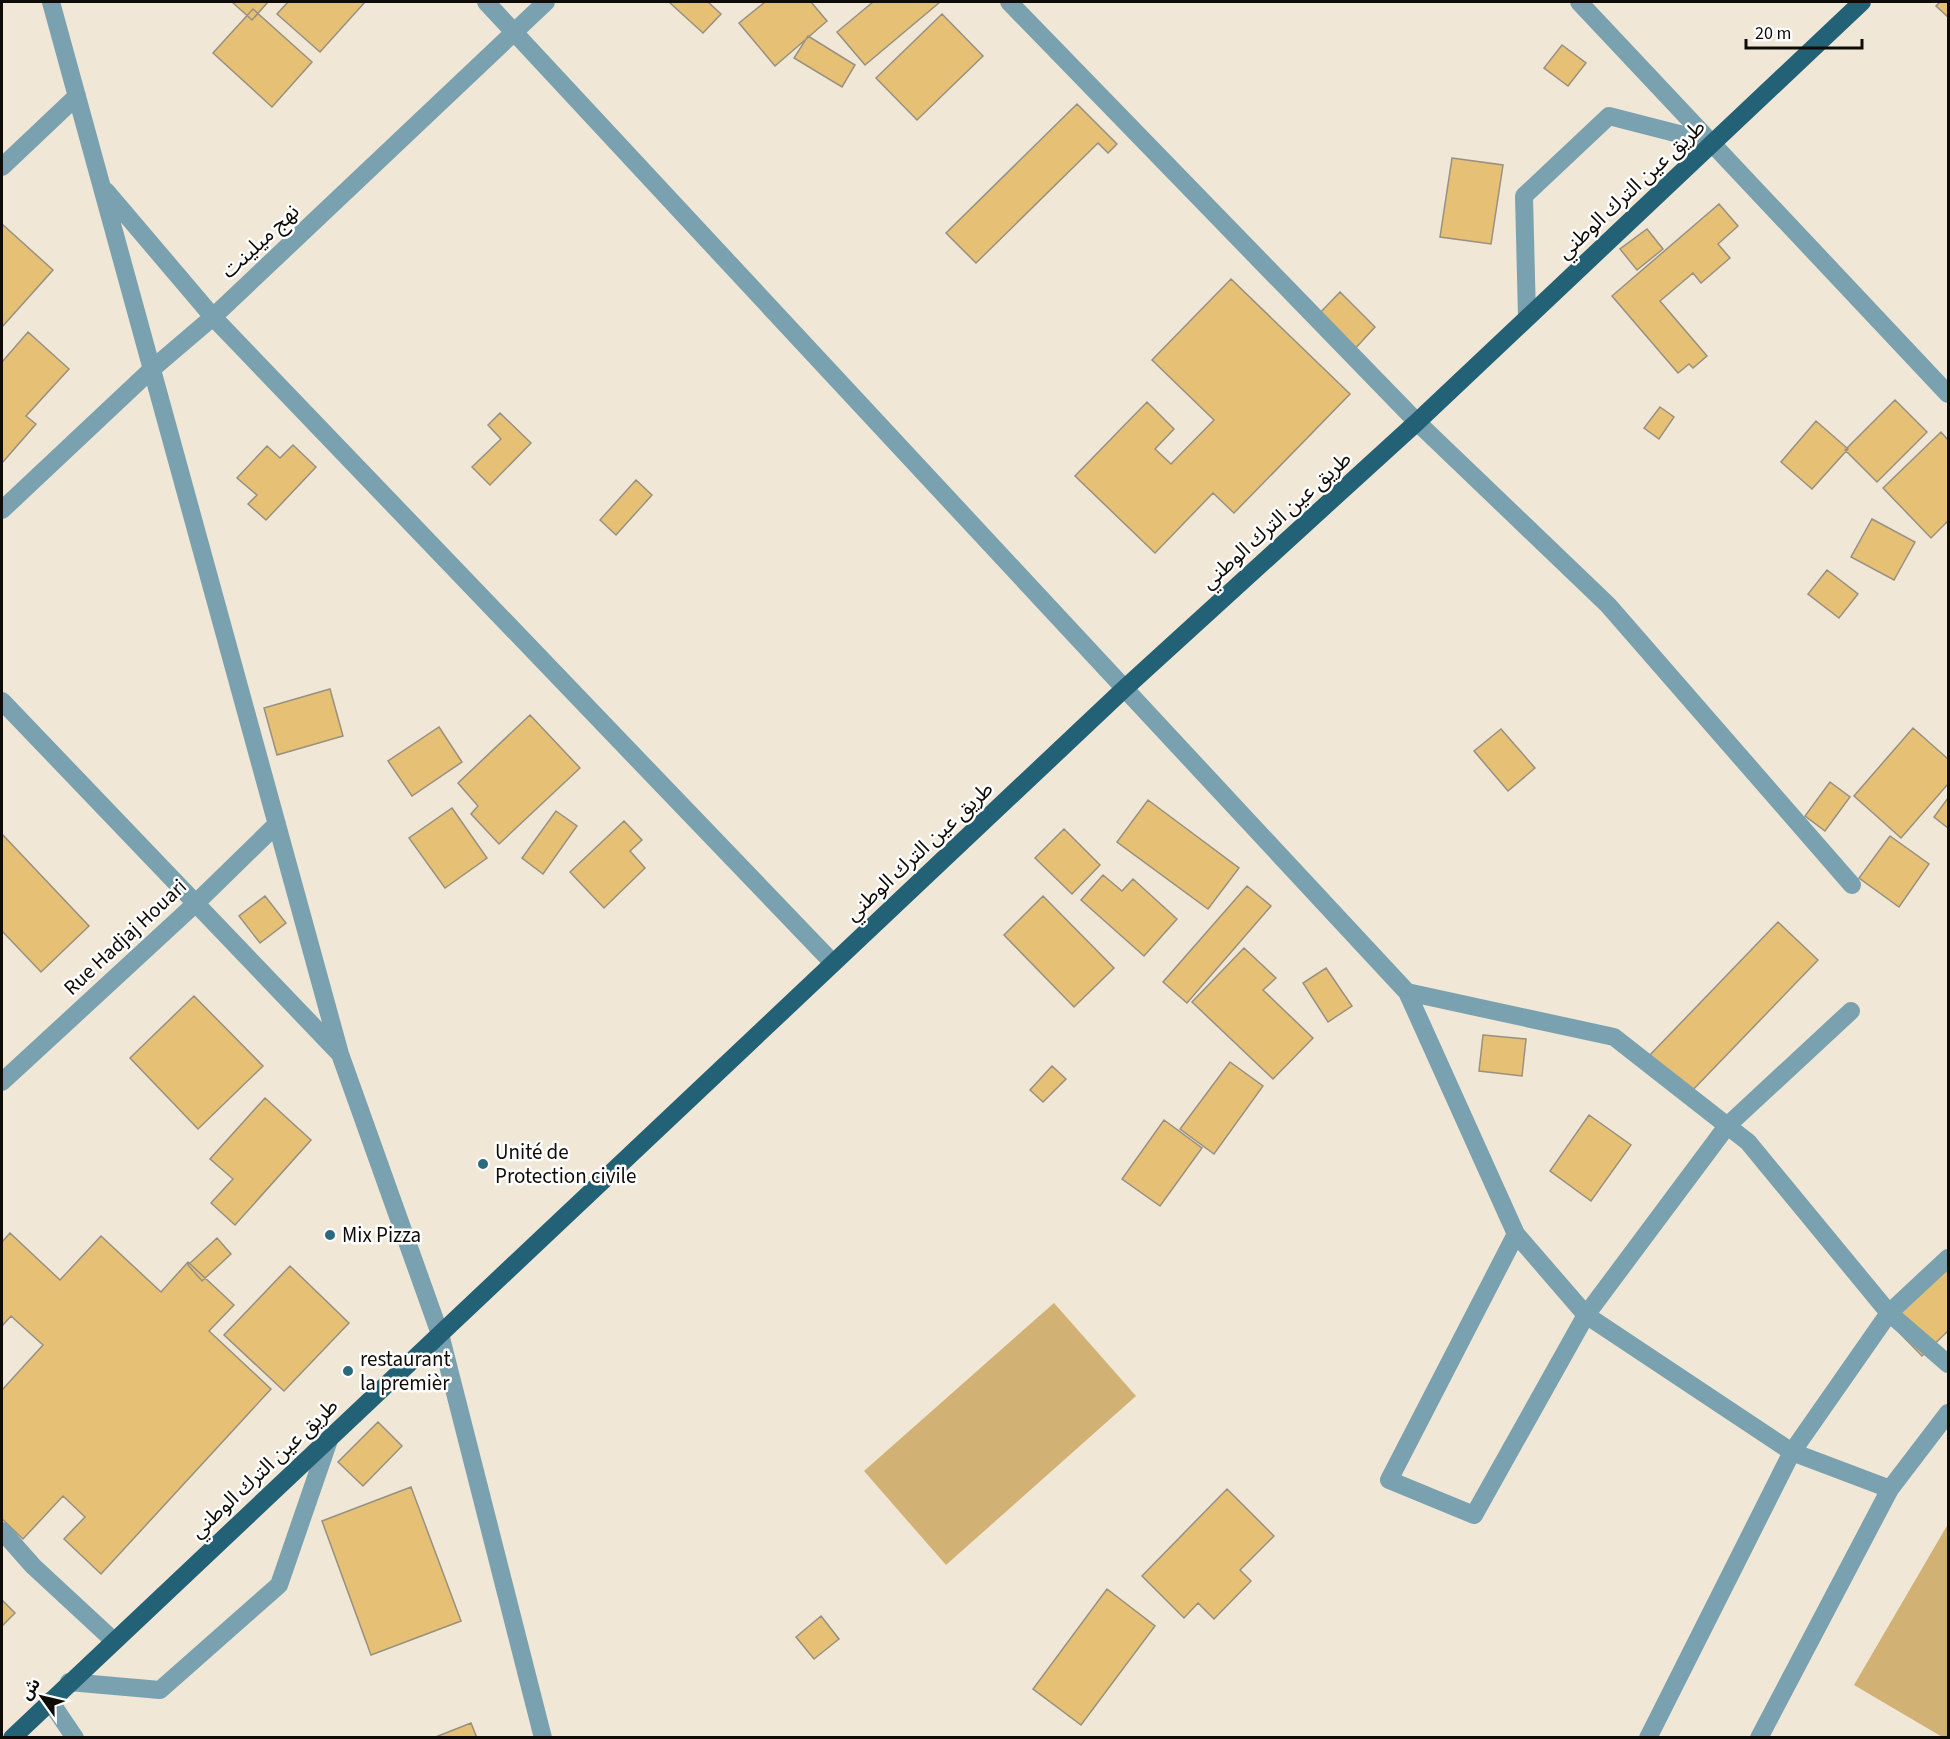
<svg xmlns="http://www.w3.org/2000/svg" width="1950" height="1739" font-family="'Source Sans 3','Noto Sans Arabic',sans-serif">
	<style>
		.green { fill: #d1b174 }
		.building { fill: #e6c074; stroke: #989080; stroke-width: 1.5 }
		.lines { fill: none; stroke-linecap: round; stroke-linejoin: round }
		.minor { stroke: #7aa1af; stroke-width: 18 }
		.major { stroke: #236276; stroke-width: 18 }
		.poi-dot { fill: #2a697e; stroke: #fff; stroke-width: 2 }
		.labels { text-anchor: middle; stroke-width: 5; stroke-linejoin: round; paint-order: stroke }
		.street-label { font-size: 21px; fill: #0f0c07; stroke: #fff }
		.poi-label { font-size: 21px; fill: #0f0c07; stroke: #fff; text-anchor: start }
	</style>
	<rect width="100%" height="100%" fill="#f0e7d6"/>
	<path class="green" d="M1054,1303l82,93 -190,169 -82,-94z
		M1948,1524v213l-4,1 -90,-53z"/>
	<path class="building" d="M232,2h36l-16,18z
		M288,2h77l-45,50 -43,-38z
		M669,2h39l13,12 -18,19z
		M765,2h46l16,19 -52,45 -36,-43z
		M873,2h67l-75,63 -28,-33z
		M1940,2h8v15l-12,-11z
		M253,9l59,53 -40,45 -59,-54z
		M942,14l41,42 -66,64 -41,-42z
		M808,36l47,29 -13,22 -48,-29z
		M1562,45l24,18 -18,23 -24,-18z
		M1077,104l40,40 -9,9 -10,-10 -122,120 -30,-30z
		M1452,158l51,7 -12,79 -51,-7z
		M1719,204l19,22 -20,18 12,14 -29,25 -8,-10 -33,28 47,55 -14,12 -4,-4 -11,9 -66,-77z
		M2,224l51,46 -51,57z
		M1647,229l16,20 -26,21 -17,-21z
		M1231,279l119,115 -116,119 -21,-20 -58,60 -80,-77 72,-74 27,27 -19,20 16,15 43,-44 -62,-60z
		M1340,292l35,35 -23,25 -36,-35z
		M28,332l41,37 -43,47 10,8 -34,39v-101z
		M1895,400l32,32 -50,50 -32,-32z
		M1660,407l14,10 -15,22 -15,-11z
		M500,413l31,30 -41,42 -18,-18 29,-28 -13,-14z
		M1816,421l32,28 -36,40 -31,-27z
		M1941,432l7,8v81l-17,17 -48,-50z
		M293,445l23,22 -50,53 -18,-16 9,-9 -20,-17 30,-32 13,12z
		M636,480l16,15 -36,40 -16,-15z
		M1872,519l43,23 -21,38 -43,-23z
		M1827,570l31,24 -19,24 -31,-24z
		M330,689l13,47 -66,19 -13,-47z
		M530,715l50,53 -81,76 -28,-30 7,-8 -20,-23z
		M439,727l23,35 -50,34 -24,-35z
		M1913,728l35,31v25l-47,54 -47,-42z
		M1501,729l34,39 -27,23 -34,-40z
		M1830,782l20,15 -25,34 -20,-15z
		M1948,798v30l-14,-11z
		M1148,800l91,68 -31,41 -91,-67z
		M452,808l35,50 -42,30 -36,-50z
		M556,811l21,15 -34,48 -21,-16z
		M624,821l18,19 -12,11 15,17 -41,40 -34,-36z
		M1064,829l36,36 -28,29 -37,-36z
		M2,834l87,92 -48,46 -39,-41z
		M1890,836l39,28 -30,43 -40,-29z
		M1103,875l19,16 11,-12 44,40 -33,37 -63,-56z
		M1247,886l24,20 -84,97 -24,-21z
		M265,896l21,27 -26,20 -21,-27z
		M1043,896l71,72 -40,39 -70,-72z
		M1778,922l40,38 -130,135 -40,-38z
		M1244,948l32,30 -13,12 50,48 -40,41 -81,-77z
		M1326,968l26,38 -24,16 -25,-39z
		M194,996l69,70 -65,63 -68,-71z
		M1483,1035l43,4 -4,37 -43,-5z
		M1230,1062l33,24 -49,68 -34,-25z
		M1052,1066l14,13 -23,23 -13,-12z
		M265,1098l46,42 -76,85 -24,-22 22,-24 -23,-20z
		M1589,1115l42,30 -40,56 -41,-30z
		M1164,1120l38,28 -42,58 -38,-27z
		M10,1233l50,47 41,-44 60,56 27,-30 46,43 -25,26 62,58 -170,185 -37,-35 21,-22 -22,-21 -40,43 -21,-20v-129l41,-45 -32,-29 -9,10v-84z
		M217,1238l14,16 -29,27 -14,-16z
		M1948,1253v78l-26,25 -39,-40z
		M290,1266l59,57 -65,68 -60,-56z
		M378,1422l24,24 -39,40 -25,-24z
		M411,1487l50,134 -90,34 -49,-134z
		M1227,1489l47,47 -34,34 11,11 -37,38 -16,-16 -14,15 -42,-42z
		M1107,1589l48,37 -74,99 -48,-36z
		M2,1600l13,13 -13,13z
		M821,1616l18,23 -25,20 -18,-22z
		M471,1723l6,15h-44z"/>
	<g class="lines">
		<path class="minor" d="M51,2l289,1052 100,280 103,404
			M486,2l921,990 109,242 70,81 206,137 98,37
			M1009,2l408,420 191,183 244,280
			M1579,2l369,392
			M2,167l75,-71
			M106,191l107,126 620,646
			M1527,317l-3,-121 85,-80 105,27
			M2,510l150,-141 61,-52 333,-315
			M2,701l337,352
			M1407,992l207,45 134,105 141,171 59,51
			M2,1082l193,-178 82,-80
			M1516,1234l-127,246 85,35 112,-200 141,-189 124,-115
			M2,1531l31,35 81,75
			M69,1682l91,8 119,-105 51,-148
			M50,1701l25,37
			M1648,1738l144,-286 97,-139 59,-55
			M1759,1738l131,-249 58,-76"/>
		<path class="major" d="M12,1738l1112,-1049 293,-267 445,-420"/>
	</g>
	<g class="poi-dot">
		<circle cx="483" cy="1164" r="6"/>
		<circle cx="330" cy="1235" r="6"/>
		<circle cx="348" cy="1371" r="6"/>
	</g>
	<g class="labels">
		<g class="street-label">
			<text transform="translate(1631 189) rotate(-43)" y="7">طريق عين الترك الوطني</text>
			<text transform="translate(260 241) rotate(-43)" y="7">نهج ميلينت</text>
			<text transform="translate(1276 520) rotate(-42)" y="7">طريق عين الترك الوطني</text>
			<text transform="translate(919 851) rotate(-43)" y="7">طريق عين الترك الوطني</text>
			<text transform="translate(125 937) rotate(-43)" y="7">Rue Hadjaj Houari</text>
			<text transform="translate(264 1468) rotate(-43)" y="7">طريق عين الترك الوطني</text>
		</g>
		<g class="poi-label">
			<text x="495" y="1159">Unité de<tspan x="495" dy="24">Protection civile</tspan></text>
			<text x="342" y="1242">Mix Pizza</text>
			<text x="360" y="1366">restaurant<tspan x="360" dy="24">la premièr</tspan></text>
		</g>
	</g>
	<rect width="1950" height="1739" fill="none" stroke="#0f0c07" stroke-width="6"/>
	<g transform="translate(42 1697) rotate(304)" stroke="#ffffff" stroke-width="4.5" paint-order="stroke">
	<path d="M0-4.5L10 22L0 15L-10 22Z" fill="#0f0c07"/>
	<text y="-9" font-size="16" font-weight="bold" text-anchor="middle" fill="#0f0c07">ش</text>
	</g>
	<path d="M1746 39v9h116v-9" fill="none" stroke="#0f0c07" stroke-width="3"/>
	<text x="1755" y="39" font-size="18" fill="#0f0c07" stroke="#ffffff" stroke-width="4.5" paint-order="stroke">20 m</text>
</svg>
